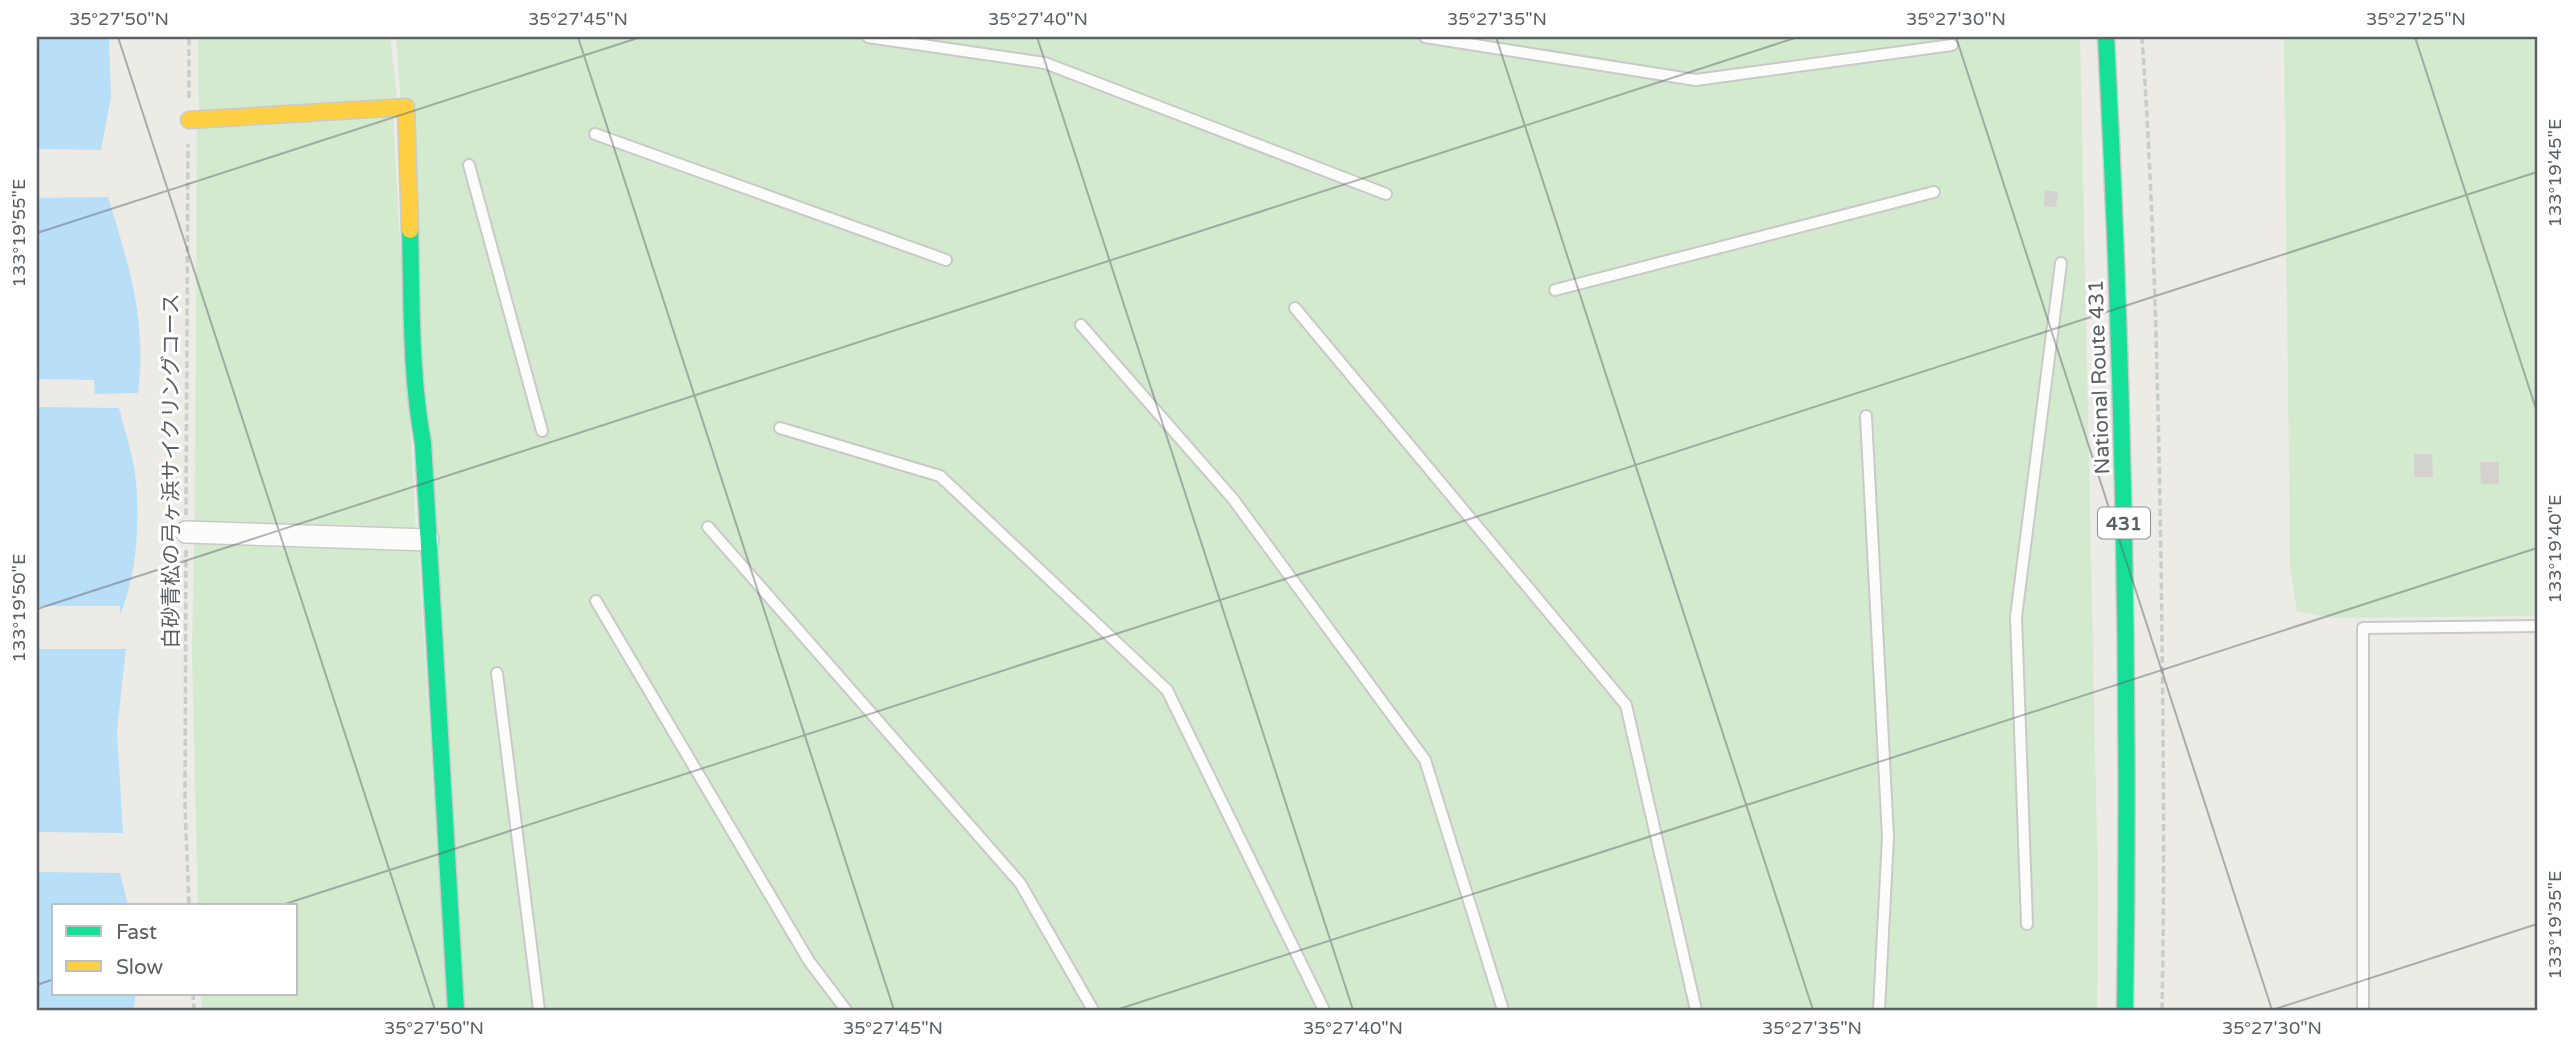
<svg xmlns="http://www.w3.org/2000/svg" width="2574" height="1047" font-family="'Varela Round','Noto Sans JP',sans-serif">
	<style>
		.green { fill: #d3eacf }
		.water { fill: #b9def8 }
		.building { fill: #d3d2cf }
		.lines { fill: none; stroke-linecap: round; stroke-linejoin: round }
		.lane-casing { stroke: #c9c9c8; stroke-width: 14 }
		.street-casing { stroke: #c9c9c8; stroke-width: 24 }
		.fast-casing { stroke: #c9caca; stroke-width: 19 }
		.slow-casing { stroke: #c9caca; stroke-width: 19 }
		.path { stroke: #c8cdca; stroke-width: 3.5; stroke-dasharray: 7 3.5; stroke-linecap: butt }
		.lane { stroke: #fcfcfb; stroke-width: 10 }
		.street { stroke: #fcfcfb; stroke-width: 21 }
		.fast { stroke: #16e098; stroke-width: 16 }
		.slow { stroke: #ffcf43; stroke-width: 16 }
		.ticks { fill: none; stroke: #5b6065; stroke-width: 2; stroke-opacity: 0.45 }
		.labels { text-anchor: middle; stroke-width: 6; stroke-linejoin: round; paint-order: stroke }
		.shield { fill: #fff; stroke: #8c9093; stroke-width: 2 }
		.shield-label { font-size: 19px; font-weight: bold; fill: #5b6065 }
		.street-label { font-size: 21px; fill: #5b6065; stroke: #fff }
		.neatline { fill: none; stroke: #5b6065; stroke-width: 2.5 }
		.ticks-label { font-size: 18px; text-anchor: middle; fill: #5b6065 }
	</style>
	<rect width="100%" height="100%" fill="#ecebe6"/>
	<path class="green" d="M198,37h192l7,61 -198,12z
		M396,37h1684l18,853 -1,120h-1632l-13,-234z
		M2284,37h253v579l-205,2 -35,-7 -7,-46z
		M393,114l23,417 -221,-7 2,-400z
		M194,538l224,7 29,465h-245l-1,-17h95v-88h-98l-6,-254z"/>
	<path class="water" d="M37,37h72l2,60 -10,53 -64,-1z
		M108,197c21,68 39,123 30,196l-43,1 -1,-14 -57,-1v-181z
		M38,407l81,1c5,19 11,39 15,58 7,45 4,107 -14,149v-9h-83z
		M37,649h89l-9,81 6,103 -86,-1z
		M37,872l83,1 8,32h-74v88h82l-3,17h-96z"/>
	<path class="building" d="M2045,190l13,2 -2,15 -12,-1z
		M2414,454h18l1,23h-19z
		M2480,462h19v22h-18z"/>
	<g class="lines">
		<defs>
			<path id="lane" d="M868,37l177,26 341,131
				M1425,37l271,43 256,-35
				M595,134l351,126
				M469,165l73,266
				M1555,290l379,-98
				M1295,308l331,397 70,305
				M1081,325l152,174 192,261 78,250
				M1866,416l22,421 -9,173
				M780,428l160,48 227,214 157,320
				M708,527l312,356 73,127
				M596,601l213,360 37,49
				M497,673l42,337
				M2027,924l-11,-307 45,-354
				M2363,1010v-382l174,-2"/>
			<path id="street" d="M186,532l242,8"/>
			<path id="fast" d="M2106,37c17,324 24,648 19,973
				M410,230c2,70 0,143 13,213l33,567"/>
			<path id="slow" d="M189,120l217,-13 4,123"/>
		</defs>
		<use href="#lane" class="lane-casing"/>
		<use href="#street" class="street-casing"/>
		<use href="#fast" class="fast-casing"/>
		<use href="#slow" class="slow-casing"/>
		<path class="path" d="M2142,37c12,174 16,349 19,523 2,150 4,300 1,450
			M189,98v-61
			M186,515l2,-371
			M186,550l-1,256 4,99
			M193,993l1,17"/>
		<use href="#lane" class="lane"/>
		<use href="#street" class="street"/>
		<use href="#fast" class="fast"/>
		<use href="#slow" class="slow"/>
	</g>
	<path class="ticks" d="M118,37l317,973M578,37l316,973M1037,37l316,973M1496,37l317,973M1956,37l316,973M2415,37l122,375M37,233l604,-196M37,609l1761,-572M282,905l2255,-733M37,985l17,-6M1116,1010l1421,-462M2272,1010l265,-86"/>
	<g class="labels">
		<rect class="shield" x="2098" y="507.5" width="52" height="31" rx="5"/>
		<g class="shield-label">
			<text x="2124" y="530">431</text>
		</g>
		<g class="street-label">
			<text transform="translate(2099 377) rotate(-92)" y="7">National Route 431</text>
			<text transform="translate(171 471) rotate(-90)" y="7">白砂青松の弓ヶ浜サイクリングコース</text>
		</g>
	</g>
	<rect width="2574" height="1047" fill="none" stroke="#ffffff" stroke-width="77"/>
	<rect x="52" y="904" width="245" height="91" fill="#ffffff" stroke="#bdbfc1" stroke-width="2"/>
	<rect x="66" y="926" width="35" height="10" fill="#16e098" stroke="#bdbfc1" stroke-width="2"/>
	<text x="116" y="939" font-size="21" fill="#5b6065">Fast</text>
	<rect x="66" y="961" width="35" height="10" fill="#ffcf43" stroke="#bdbfc1" stroke-width="2"/>
	<text x="116" y="974" font-size="21" fill="#5b6065">Slow</text>
	<rect x="38" y="38" width="2498" height="971" class="neatline"/>
	<g class="ticks-label">
		<text x="119" y="25">35°27'50"N</text>
		<text x="578" y="25">35°27'45"N</text>
		<text x="1038" y="25">35°27'40"N</text>
		<text x="1497" y="25">35°27'35"N</text>
		<text x="1956" y="25">35°27'30"N</text>
		<text x="2416" y="25">35°27'25"N</text>
		<text transform="translate(2555 173) rotate(-90)" y="6">133°19'45"E</text>
		<text transform="translate(19 233) rotate(-90)" y="6">133°19'55"E</text>
		<text transform="translate(2555 549) rotate(-90)" y="6">133°19'40"E</text>
		<text transform="translate(19 608) rotate(-90)" y="6">133°19'50"E</text>
		<text transform="translate(2555 925) rotate(-90)" y="6">133°19'35"E</text>
		<text x="434" y="1034">35°27'50"N</text>
		<text x="893" y="1034">35°27'45"N</text>
		<text x="1353" y="1034">35°27'40"N</text>
		<text x="1812" y="1034">35°27'35"N</text>
		<text x="2272" y="1034">35°27'30"N</text>
	</g>
</svg>
